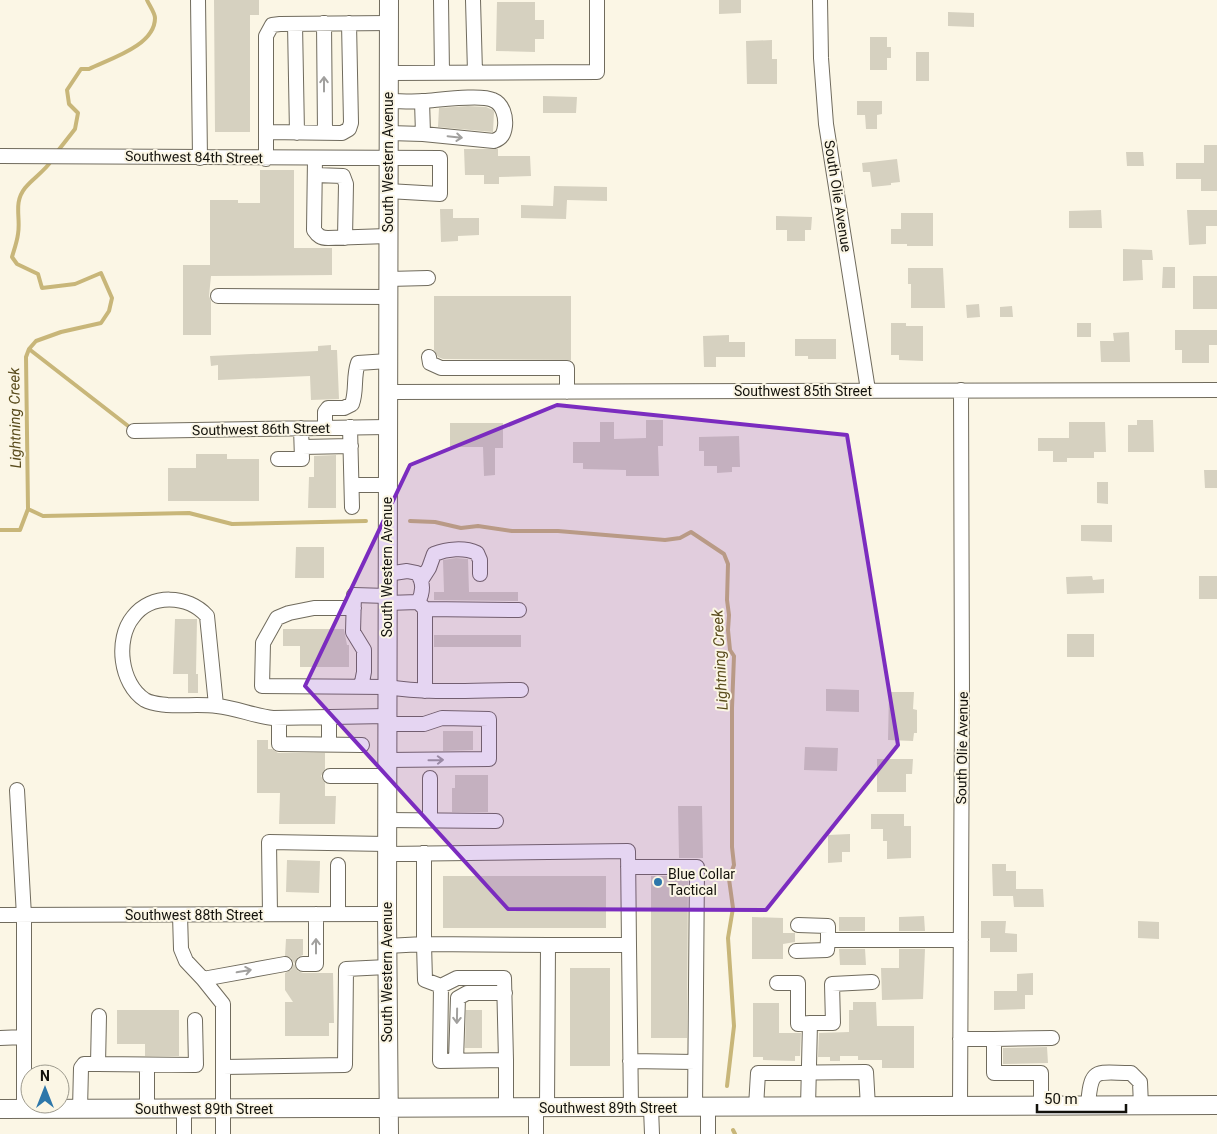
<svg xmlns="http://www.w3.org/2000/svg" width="1217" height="1134" font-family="Roboto,sans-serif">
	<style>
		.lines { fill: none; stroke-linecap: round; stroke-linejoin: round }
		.stream { stroke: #c8b679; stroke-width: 4 }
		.building { fill: #d6d1c0 }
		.minor-casing { stroke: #706b5d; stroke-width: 16 }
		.major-casing { stroke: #706b5d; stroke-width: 20 }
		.minor { stroke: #fff; stroke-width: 14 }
		.major { stroke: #fff; stroke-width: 18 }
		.oneway { stroke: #a1a09e }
		.marked { fill: #7b2cbf; fill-opacity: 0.2; stroke: #7b2cbf; stroke-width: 4; stroke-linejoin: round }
		.poi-dot { fill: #2d77aa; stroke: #fbf6e5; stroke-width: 2 }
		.labels { text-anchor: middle; stroke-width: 4; stroke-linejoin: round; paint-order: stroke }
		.street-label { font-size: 14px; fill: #13120c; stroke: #fbf6e5 }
		.poi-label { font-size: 14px; fill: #13120c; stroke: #fbf6e5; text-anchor: start }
		.water-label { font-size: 15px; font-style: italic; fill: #594b1c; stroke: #fbf6e5 }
	</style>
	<rect width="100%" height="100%" fill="#fbf6e5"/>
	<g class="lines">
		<path class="stream" d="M57,152l18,-23 3,-16 -9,-9 -2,-14 14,-21h8c20,-10 66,-23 66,-51 0,-5 -6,-13 -8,-18
			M29,349l103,80
			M28,509l15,7 146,-3 43,11 134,-3
			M410,521l25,1 26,6 17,-2 34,5h46l107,9 15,-2 11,-6 33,22 4,10 -1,36 2,15 -1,15 2,20 4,6 -2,52v139l2,18 -5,14 4,29 -5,30 6,88 -7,60
			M0,530h20l8,-21 -2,-152 3,-8 7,-8 25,-9 40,-9 8,-12 3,-13 -11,-25 -26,11 -33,4 -4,-14 -21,-10 -5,-7c2,-7 5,-15 6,-23 3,-16 -5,-31 7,-46 8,-10 19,-16 27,-28
			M733,1130l2,4"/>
	</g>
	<path class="building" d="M214,0h45v15h-9v117h-35z
		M719,0h22v13l-22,1z
		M497,2h38v18h9v19h-9v13l-39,-1z
		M948,12l26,1v14l-26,-1z
		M870,37h17v10h4v11h-4v12h-17z
		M772,40v19h5v25h-30l-1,-43z
		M916,52h13v29h-13z
		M543,96l34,1 -1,16h-33z
		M857,101h25v13l-5,1v14h-11l-1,-14h-8z
		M468,106l18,1 7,3 1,2 -1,20 -55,-5 1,-19z
		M1204,145h13v46h-16v-12h-25v-16h28z
		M464,149h34v7h32l1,20 -32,1v7h-15v-9h-19z
		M1126,152h17l1,14h-17z
		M897,159l3,23 -9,1v2l-19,2 -2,-15h-7l-1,-9z
		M260,170h34v78h38v27l-121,1 -2,20 2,5v34h-28v-70h27v-65h28v3h22z
		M554,186l53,1v14l-40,-1 -1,19 -45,-1v-13l32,1z
		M440,209h13v9h26v17l-21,1v5l-17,1z
		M1101,210l1,18h-33v-17z
		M1187,210h30v16h-11v18l-17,1z
		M901,213h32v33h-26v-2h-16v-15h10z
		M776,216l36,1 -1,13h-6v11h-18v-11h-11z
		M1123,249l29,1 1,10h-11l1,20 -20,1z
		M1163,267h12v21h-13z
		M908,268h35l2,40h-34v-24h-3z
		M1193,276h24v33h-24z
		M434,296h137v64l-128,-1 -5,-2 -4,-7z
		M979,304l1,13 -13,1 -1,-13z
		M1012,306l1,11h-13v-10z
		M891,323h15v3h17v35l-24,-1v-5h-8z
		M1077,323h14v14h-14z
		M1175,330h42v15h-8v18h-27v-13h-7z
		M1129,332l1,30h-29l-1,-21h14l-1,-8z
		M729,335v7h16v15h-29v10h-12l-1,-31z
		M795,339h41v20h-28v-3h-13z
		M331,345v5h6l2,49 -28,1 -1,-24 -92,4v-15l-7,1 -1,-10 108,-5v-5z
		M646,420h17v26h-5l1,30h-33v-6l-43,-1v-6h-10v-21h27v-20h14v17l32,-1z
		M1137,420h16l1,32h-26v-27h9z
		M1069,422h36l1,30h-12v6h-27v4h-14v-11h-15v-13h31z
		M450,423h53v25h-8v27l-11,1 -1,-29h-33z
		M739,436l1,31h-8v5l-15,1v-7h-13v-15h-5v-14z
		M196,454h31v5h32v42h-91v-33h28z
		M336,455v53h-28l1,-31h5v-21z
		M1204,470h13v18h-12z
		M1097,482h11v22l-11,-1z
		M1081,525h31v17l-31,-1z
		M296,547h28v31h-29z
		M456,558l12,1 1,33h49v9l-84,-1v-8h10l-1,-32z
		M1092,576l1,4 11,-1v14l-37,1 -1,-17z
		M1199,576h18v23h-18z
		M175,619h22l-1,55h2v19h-10v-19h8h-23z
		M283,629h61l3,16h2v22h-49v-21h-17z
		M1067,634h27v23h-27z
		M434,635h87v12h-87z
		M826,689l33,1v22l-33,-1z
		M889,692h25l-1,17 4,1v23h-3l-1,8 -25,-1z
		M443,731h30v19l-30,1z
		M257,740h11v9h4l6,4h47v16l-4,7 4,7v13h11l-1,28h-56l1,-31h-23z
		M805,747l33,1 -1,23 -33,-1z
		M877,759h36l-1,15h-6v18h-29z
		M455,775h33v37h-36v-24h3z
		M678,806h24l1,52h-24z
		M871,814h33v12h7v32l-24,1v-18h-4v-12h-12z
		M850,834v18h-8v10l-14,1v-28z
		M287,860l33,1 -1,32 -33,-1z
		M992,864h14v7h10v18h27l1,18h-30l-1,-11h-20z
		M443,876h163v52h-163z
		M651,876h37l-1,162h-36z
		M924,916l1,15h-26v-14z
		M752,917l31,1v15h12v9l-12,2v15h-31z
		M839,917h26v14h-26z
		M981,921h25l-1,12 12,1v18h-27v-14h-9z
		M1138,921l21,1v17l-21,-1z
		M286,939h17v16l-5,2 -4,7 4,7 5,2h30l1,50h-5v13h-44v-34h8l-8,-12v-17l6,-3 3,-7 -3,-5 -6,-2z
		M839,949h26l1,16h-26z
		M899,949h26l-2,50 -41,1 -1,-32h18z
		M570,968h40v98h-40z
		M1033,973v22h-8v14l-31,1v-19h23v-17z
		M853,1002h23l1,24h37v42h-32v-8h-24v-4h-18v5h-10v-4h-12l1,-24 30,-1v-22h4z
		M753,1003h26v30h22l-1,23h-5v5l-32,-1v-3h-10z
		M117,1010h62v46h-34v-12h-28z
		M466,1010h16v38h-17z
		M1047,1047l1,16 -45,1v-16z"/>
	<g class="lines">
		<defs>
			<path id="minor" d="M198,0l2,158
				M441,0l1,72
				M473,0l2,72
				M820,0l1,58 5,66 42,266
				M324,23l1,110
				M295,24l2,109
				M389,73l208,-1v-72
				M389,101c11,0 23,1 35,0 15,-1 57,-7 69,-1 10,4 13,17 12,26 -1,8 -3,12 -11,15l-71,-7 -34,-1
				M422,101l1,33
				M266,132l76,1 7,-4 2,-6 -2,-100
				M0,156l440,2v36l-52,-3
				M315,158l-1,72c4,6 7,8 14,8l60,-2
				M266,159v-123l6,-11 8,-1 109,-1
				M315,175l28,1 3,8 -1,54
				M388,279l40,-1
				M218,296l170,1
				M429,357l1,6 11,5h126v24
				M388,392l829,-2
				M350,427l2,80
				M325,428v-16l3,-4h16l8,-4c5,-13 1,-27 6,-41l30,-2
				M134,431l253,-4
				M302,447l49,-1
				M278,459h24l-1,-31
				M352,485h35
				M387,574l20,-3 10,2c7,9 6,20 1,29
				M422,579l7,-11 5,-14c13,-5 30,-7 43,-1l3,7v14
				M387,603l31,-1 7,7 94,1
				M354,608h-40l-25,5 -12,5 -14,25 -1,43 125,1c44,7 90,3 134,3
				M425,609v82
				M361,687l3,-15v-22l-11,-18 1,-37 33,1
				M216,705l-9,-89c-19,-21 -56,-23 -74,1 -18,22 -13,67 12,83 7,4 15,4 22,5 17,1 34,-1 50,1 20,2 37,10 56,12l114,-2
				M329,717v28
				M279,718v26l83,1
				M387,724h37l18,-6 47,1v40l-102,1
				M330,776h57
				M430,778v42
				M17,790l7,126v193
				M387,820l109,1
				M424,853v91l124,1
				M387,854l241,-3 1,94
				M338,865v49
				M628,867h69l-2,241
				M270,914l-1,-72 118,2
				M1,915l386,-1
				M180,915l1,34 5,12 17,18 20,25v63l122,-2 1,-96 41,-2
				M798,925l30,1v14h133
				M387,946l37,-2 1,36 16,6
				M796,951l31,-1 1,-10
				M303,964h13v-50
				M203,979l82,-15
				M777,983h21v41l12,-1 -2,84
				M810,1023h23l-1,-39 40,-2
				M0,1038l24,-1
				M960,1039h34v34h47v33
				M994,1039l58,-1
				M456,1061l2,-63 9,-5h38
				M630,1061l65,1
				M98,1064l98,1 -1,-45
				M147,1065v43
				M223,1067v67
				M1088,1106c3,-40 7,-33 43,-33l9,9 1,24
				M708,1107v27
				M756,1107l2,-34 108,-1 2,35
				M960,1107l2,-410 -1,-307
				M506,1108v-48l-66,1 1,-75 16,-8h47l2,82
				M536,1108v26
				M547,1108l1,-163h81l2,163
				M651,1108l1,26
				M80,1109l1,-41 3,-4h14l1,-48
				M184,1109v25"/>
			<path id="major" d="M389,0l-2,914 2,220
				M0,1109l1217,-4"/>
		</defs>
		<use href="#minor" class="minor-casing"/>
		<use href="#major" class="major-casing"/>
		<use href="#minor" class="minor"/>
		<use href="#major" class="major"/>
	</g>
	<defs><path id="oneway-shaft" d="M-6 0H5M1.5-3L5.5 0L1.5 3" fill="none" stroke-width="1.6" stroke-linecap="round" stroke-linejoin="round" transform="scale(1.25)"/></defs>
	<g class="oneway">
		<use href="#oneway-shaft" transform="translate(324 84) rotate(-90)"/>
		<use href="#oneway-shaft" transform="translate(455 137) rotate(6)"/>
		<use href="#oneway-shaft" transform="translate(436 760) rotate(-1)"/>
		<use href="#oneway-shaft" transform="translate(316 946) rotate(-90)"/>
		<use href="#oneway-shaft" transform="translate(244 971) rotate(-10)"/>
		<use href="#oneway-shaft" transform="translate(457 1016) rotate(91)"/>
	</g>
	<path class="marked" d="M557,405l290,30 51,310 -132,165 -258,-1 -203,-223 105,-221z"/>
	<circle class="poi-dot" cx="658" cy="882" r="5"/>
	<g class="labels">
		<g class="street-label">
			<text transform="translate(194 157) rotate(1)" y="5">Southwest 84th Street</text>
			<text transform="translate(388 162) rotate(-90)" y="5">South Western Avenue</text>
			<text transform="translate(838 196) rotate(81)" y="5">South Olie Avenue</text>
			<text x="803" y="396">Southwest 85th Street</text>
			<text transform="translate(261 429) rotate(-1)" y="5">Southwest 86th Street</text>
			<text transform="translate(387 567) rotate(-90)" y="5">South Western Avenue</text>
			<text transform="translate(962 748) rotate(-89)" y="5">South Olie Avenue</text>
			<text x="194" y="920">Southwest 88th Street</text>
			<text transform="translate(387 972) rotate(-90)" y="5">South Western Avenue</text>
			<text x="608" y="1113">Southwest 89th Street</text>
			<text x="204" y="1114">Southwest 89th Street</text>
		</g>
		<g class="poi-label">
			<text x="668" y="879">Blue Collar<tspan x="668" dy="16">Tactical</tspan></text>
		</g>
		<g class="water-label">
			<text transform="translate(15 418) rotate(-91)" y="5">Lightning Creek</text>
			<text transform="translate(720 660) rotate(-93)" y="5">Lightning Creek</text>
		</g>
	</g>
	<g transform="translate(45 1089)"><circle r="24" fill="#fbf6e5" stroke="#9e9b8e"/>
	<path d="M0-4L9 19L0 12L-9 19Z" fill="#2d77aa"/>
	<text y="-8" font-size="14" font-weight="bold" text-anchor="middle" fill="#13120c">N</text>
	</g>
	<path d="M1037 1104v8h89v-8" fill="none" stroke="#13120c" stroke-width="2.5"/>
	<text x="1044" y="1104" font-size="15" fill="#13120c" stroke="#fbf6e5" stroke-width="4" paint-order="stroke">50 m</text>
</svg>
